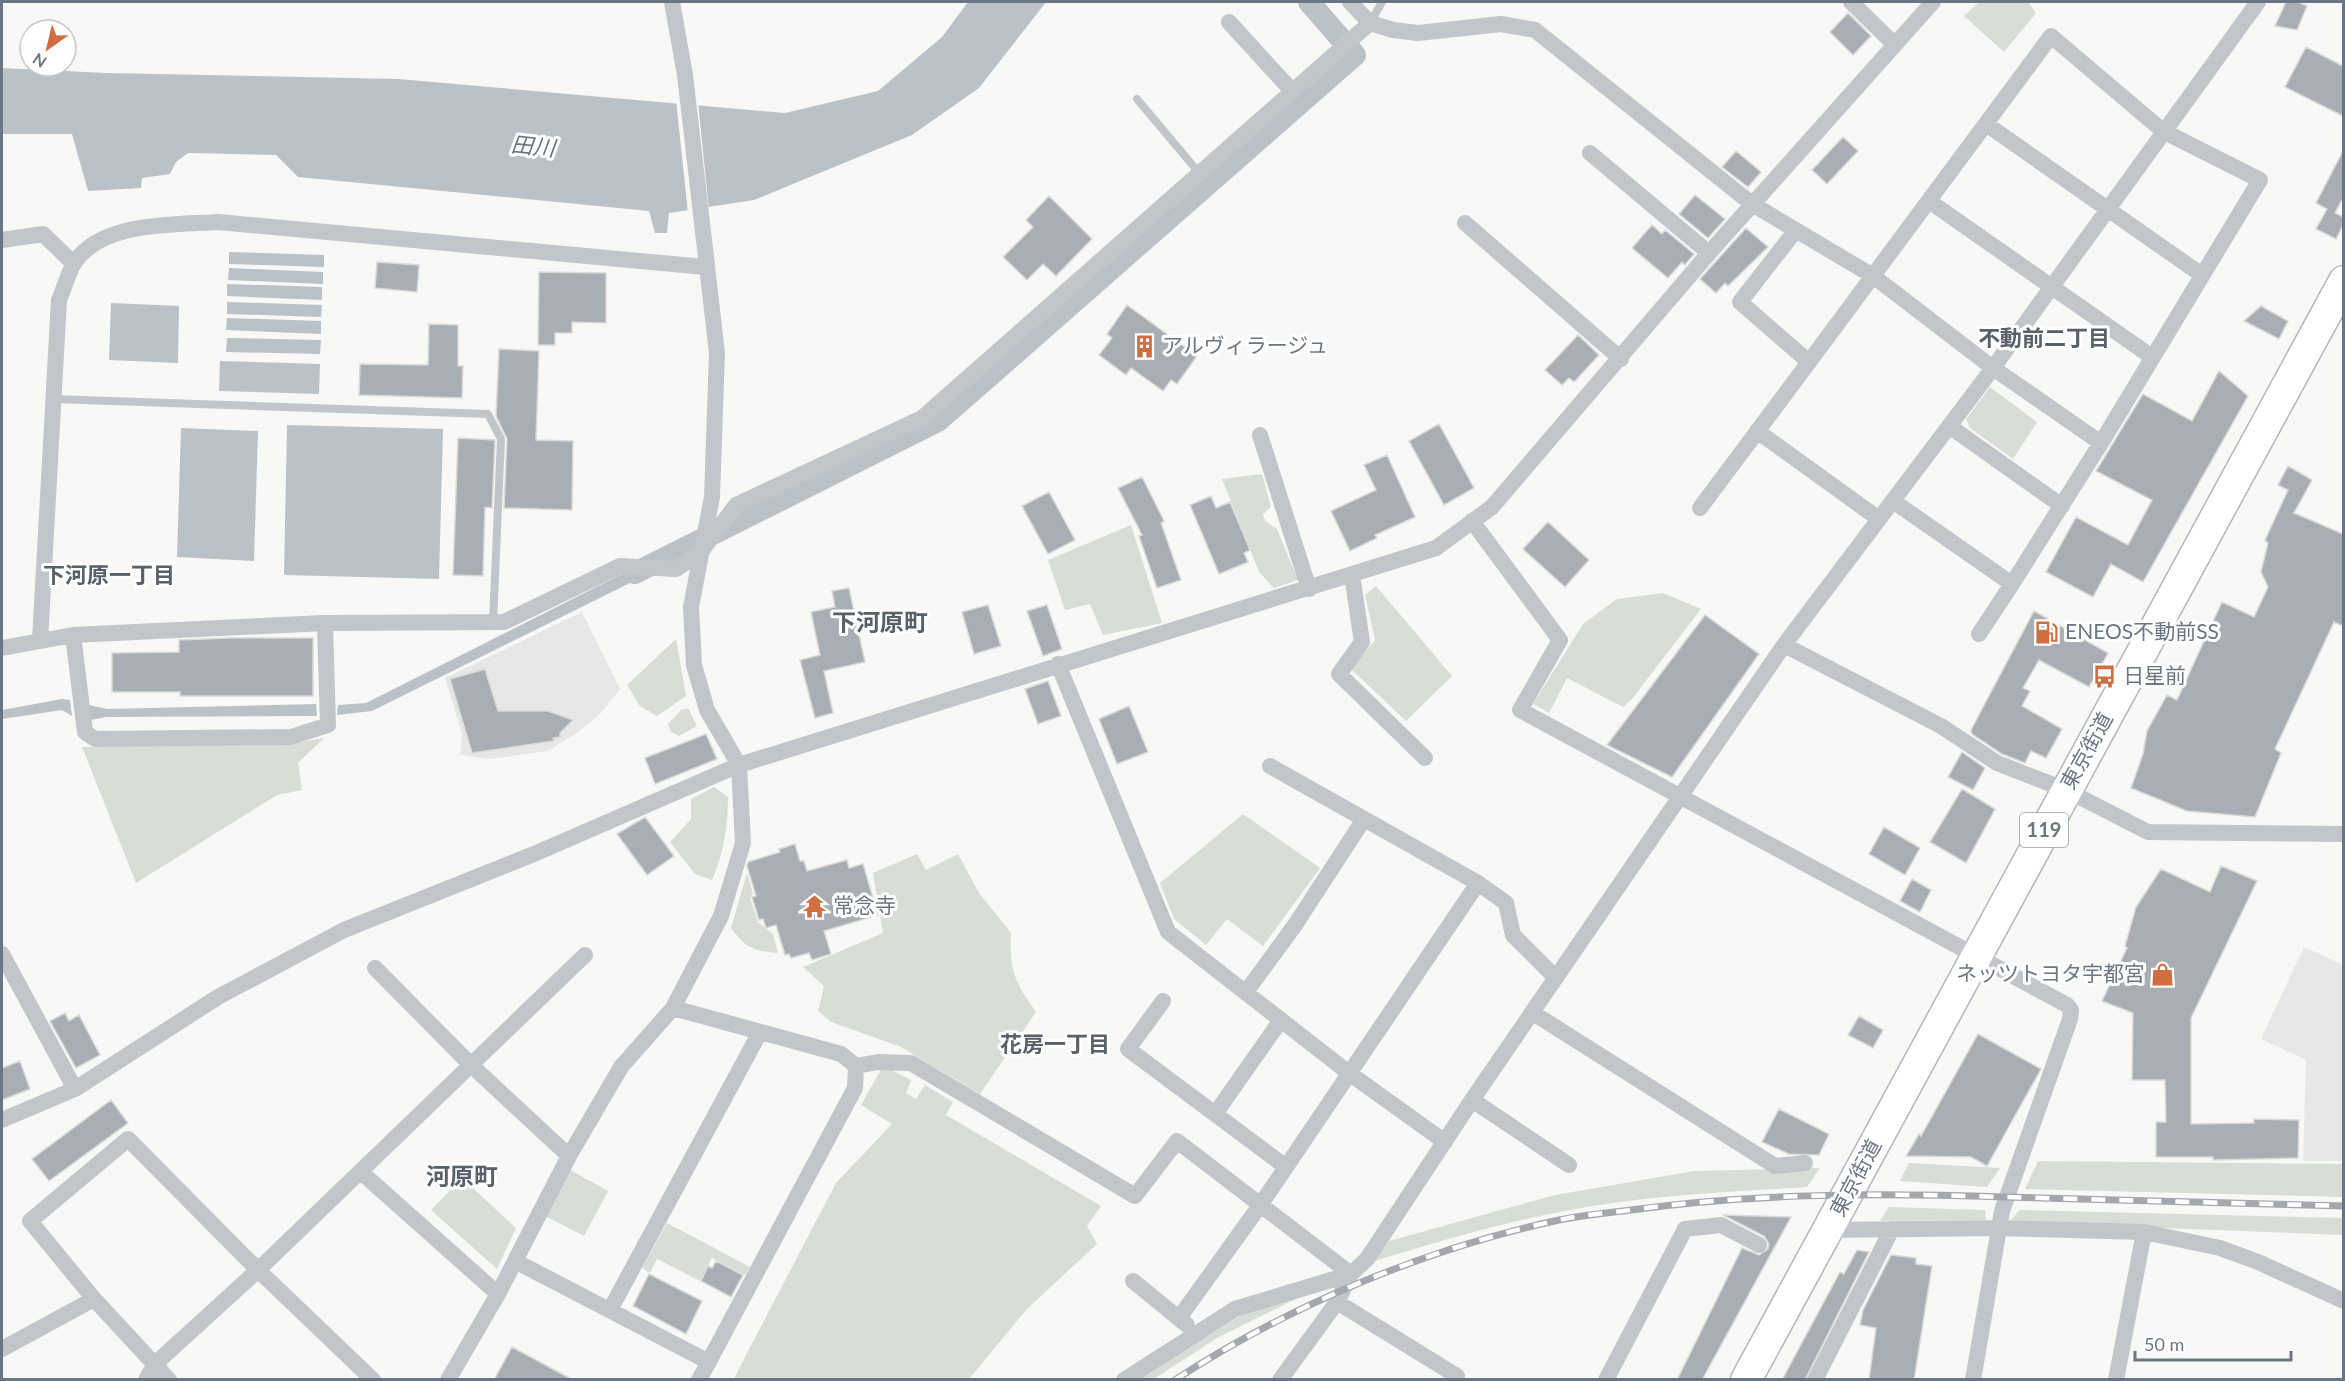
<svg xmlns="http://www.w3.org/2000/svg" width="2345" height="1381" font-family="Lato,'Noto Sans JP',sans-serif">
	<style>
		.built { fill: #e6e7e6 }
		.green { fill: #d8ddd6 }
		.water { fill: #bac2c7 }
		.pier { fill: #f8f8f6 }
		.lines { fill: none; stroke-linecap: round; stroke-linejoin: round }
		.canal { stroke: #bac2c7; stroke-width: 22 }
		.building { fill: #a8aeb4; stroke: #dadad8; stroke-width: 1.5 }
		.highway-casing { stroke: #b4b6ba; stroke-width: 33 }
		.lane { stroke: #c2c5c9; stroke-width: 8 }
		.street { stroke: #c2c5c9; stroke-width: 16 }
		.highway { stroke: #fff; stroke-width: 30 }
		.rail-casing { stroke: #a4a8ae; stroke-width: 7 }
		.rail { stroke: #fff; stroke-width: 4.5; stroke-dasharray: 14; stroke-linecap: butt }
		.labels { text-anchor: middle; stroke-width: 6; stroke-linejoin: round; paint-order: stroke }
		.shield { fill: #fff; stroke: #979fa9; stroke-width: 1.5 }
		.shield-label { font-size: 20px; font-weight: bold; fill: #6b7684 }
		.poi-label { font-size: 21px; fill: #6b7684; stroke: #fff; text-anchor: start }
		.street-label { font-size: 21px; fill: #6b7684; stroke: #fff }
		.water-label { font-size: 22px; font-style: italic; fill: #67767f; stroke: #fff }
		.neighbourhood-label { font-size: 22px; font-weight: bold; fill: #58606a; stroke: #fff }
		.quarter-label { font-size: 24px; font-weight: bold; fill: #58606a; stroke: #fff }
	</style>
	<rect width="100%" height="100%" fill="#f8f8f6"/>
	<path class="built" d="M582,612l38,77 -20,25 -22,18 -31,19 -57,8 -30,-4 2,-21 -17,-56z
		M2304,947l39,18v196h-40l3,-101 -45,-21z"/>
	<path class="green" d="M1979,2h49l8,11 -32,39 -40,-36z
		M1990,387l47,35 -24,37 -43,-31 -4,-9z
		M1262,474l9,33 -8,7 2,7 12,8 21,51 -24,8 -15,-16 -37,-93z
		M1131,525l31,98 -59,12 -13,-31 -25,6 -17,-50z
		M1376,586l76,90 -46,45 -55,-52 24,-29 -10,-45z
		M1663,593l38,16 -69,90 -9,8 -56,-29 -18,35 -16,-9 50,-80 34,-25z
		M676,639l10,57 -29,20 -17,-10 -13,-21z
		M688,708l9,18 -18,10 -8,-4 -3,-8 13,-14z
		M324,738l-26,25 4,27 -25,5 -141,88 -54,-136 206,-3z
		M714,787l14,10c0,30 -4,55 -16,83l-17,-6 -25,-32 21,-23v-20z
		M1243,814l77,54 -57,78 -36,-27 -21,26 -32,-26 -14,-36z
		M917,854l9,16 32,-16 21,39 32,40c-2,37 4,50 25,79l-56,82 -79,-47 -70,-25 -13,-11 6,-25 -21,-19 80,-34 -10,-60z
		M747,873l6,21 -3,4 8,24 15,12 5,19c-25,-2 -32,-5 -47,-25z
		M883,1066l28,14 -5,13 10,6 9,-14 28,17 -7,13 155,91 -14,20 10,18 -70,65 -58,70 -236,1 103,-197 56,-59 -31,-19z
		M2038,1161l305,3v33l-318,-8z
		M1909,1163l91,5 -13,19 -87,-6z
		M1820,1168l-13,19c-79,5 -160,8 -237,23 -66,12 -131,31 -195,51l14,-20 166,-46 139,-24z
		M570,1170l38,21 -24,45 -39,-20z
		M462,1178l54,50 -19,41 -66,-59z
		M1889,1207l96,3 1,10 -106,1z
		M2020,1210l323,8 1,17 -335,-13z
		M667,1223l83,44 -5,8 -33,-17 -12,23 -43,-22 -7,14 -8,-5z
		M1306,1294l-89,44 -63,41 -20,1 108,-65z"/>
	<path class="water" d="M968,2h78l-67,86 -67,47 -158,65 -85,13 -2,20h-12l-6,-22 -351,-34 -22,-22 -88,-2 -12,9 -6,12 -28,4 -1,10 -53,3 -16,-57h-70v-66l104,5 292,6 387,34 93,-22 64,-54z
		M229,252l95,3v12l-95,-3z
		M229,268l94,4v12l-95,-4z
		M227,284l95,3v13l-95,-4z
		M227,302l95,3 -1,12 -94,-3z
		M111,303l68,3 -1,57 -69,-3z
		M227,318l94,3v13l-95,-4z
		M227,338l94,2 -1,14 -94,-2z
		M220,361l100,3 -1,30 -100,-3z
		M287,425l156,4 -4,150 -155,-4z
		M181,428l77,3 -4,130 -77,-4z
		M628,571l16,5 -272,135 -35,4 1,-10 28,-2z
		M62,699l8,1 2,16 -10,-6 -60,9v-9z
		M316,704l1,12 -211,1 -15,3 -2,-15 18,4z"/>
	<path class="pier" d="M676,100l22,2 11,108 -21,3z"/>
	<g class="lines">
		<path class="canal" d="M635,573l303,-152 417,-366 -46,-53"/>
	</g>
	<path class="building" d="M2286,2h12l9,4 -10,24 -22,-4z
		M1848,13l23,23 -18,19 -23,-23z
		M2306,47l37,19v50l-58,-29z
		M1843,137l15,14 -31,33 -15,-14z
		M1736,151l25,21 -13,15 -26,-20z
		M2343,151v47l-8,15 8,4v8l-7,14 -20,-10 11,-20 -11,-6z
		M1695,195l30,24 -17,19 -29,-24z
		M1049,196l43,43 -36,37 -13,-12 -16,16 -24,-23 30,-30 -7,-7z
		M1652,225l10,9 3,-4 29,24 -9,11 -3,-3 -14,16 -36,-30z
		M1746,228l22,19 -40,39 -3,-3 -9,10 -16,-14z
		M377,262l42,3 -2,27 -42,-4z
		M539,272l67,1v50l-34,-1v11h-17v12h-17z
		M1127,305l70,51 -20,28 -6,-4 -8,11 -32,-23 -5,7 -27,-20 13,-17 -5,-4z
		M2261,306l27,15 -9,18 -35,-18z
		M429,324l29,1v41h5l-1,32 -103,-3 1,-31 68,1z
		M1578,335l21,20 -25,27 -5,-4 -7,7 -17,-15z
		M499,349l40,2 -3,89 37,1 -1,69 -68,-2 3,-69 -11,-23z
		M2219,371l29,25 -105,186 -32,-18 -18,33 -47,-25 30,-55 52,28 24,-45 -56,-29 47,-77 49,27z
		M1439,424l35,64 -30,17 -35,-64z
		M458,438l37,2 -3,68 -7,-1 -2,69 -30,-1z
		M1387,455l28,62 -40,18 2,3 -27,13 -19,-40 45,-21 -12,-25z
		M2288,466l24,14 -18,33 49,21v92l-9,-4 -59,127 6,4 -26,64 -68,-6 -56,-23 12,-34 4,-23 20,-36 10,5 45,-98 32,15 14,-30 -7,-15 7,-29 -3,-3 23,-50 -10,-5z
		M1142,477l22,44 -3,2 20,57 -24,8 -18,-52 3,-1 -24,-47z
		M1049,492l26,48 -27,14 -26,-48z
		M1211,496l5,12 14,-6 20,48 -6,3 4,9 -29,12 -29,-69z
		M1548,522l41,38 -24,27 -42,-38z
		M849,588l16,74 -41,9 9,42 -18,5 -15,-58 20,-5 -9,-43 24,-5 -3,-16z
		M988,605l13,41 -27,8 -12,-42z
		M1047,605l15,44 -19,7 -16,-45z
		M2034,611l74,42 -19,34 -50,-27 -16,28 7,3 -8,15 40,23 -16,29 -15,-7 -6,12 -23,-9 -30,-20 -1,-4z
		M1705,615l54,39 -87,123 -65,-32z
		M230,638h83v58h-133v-4h-68v-39l67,-1v-12z
		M485,669l13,42h50l25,9 -13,13v4l-7,1 1,3 -82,12 -22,-74z
		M1048,681l13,35 -23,8 -13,-35z
		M1129,706l19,46 -31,12 -18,-45z
		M706,734l11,25 -62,25 -10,-26z
		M1962,752l23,16 -12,22 -25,-13z
		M1962,789l33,20 -29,54 -36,-21z
		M645,817l29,39 -27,19 -30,-41z
		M1884,827l36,21 -15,27 -36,-21z
		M795,844l5,17h4l3,10 40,-11 2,8 14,-4 15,51 -54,16 7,23 -19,6 -3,-7 -18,5 -2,-4 -4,1 -9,-30 -10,3 -3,-9 -4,1 -7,-23 4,-1 -9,-30 1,-4 32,-10 -1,-3z
		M2221,866l36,15 -66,137v106l63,-1v-4l45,1 -1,38 -85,2v-3h-57v-35h10l-1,-42h-33l1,-67 -31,-12 25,-53 -2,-2 11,-39 25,-38 49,23z
		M1912,879l19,11 -11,22 -20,-11z
		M65,1013l4,8 10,-6 21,40 -24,13 -26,-47z
		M1859,1016l24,14 -10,18 -25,-13z
		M1978,1034l63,35 -54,97 -16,-9 -65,-1 13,-22 2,2z
		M20,1061l10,28 -28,11v-32z
		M111,1100l17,23 -79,58 -17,-22z
		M1779,1109l50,25 -10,21 -30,-1 -27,-12z
		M1723,1215l68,2 -89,163h-25l65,-132 17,7 9,-6 1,-5 -5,-8z
		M1857,1250l12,2 -64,128h-23l58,-108 4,2z
		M1891,1255l25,3v6l16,2 -18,114h-45l7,-52 -16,-3 3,-15z
		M716,1261l27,14 -12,22 -30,-16 7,-15 4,2z
		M649,1274l53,27 -16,33 -53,-28z
		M512,1347l61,33h-79z"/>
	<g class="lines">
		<defs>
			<path id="highway" d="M1746,1380l598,-1099"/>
		</defs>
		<use href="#highway" class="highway-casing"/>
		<path class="lane" d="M1370,23l12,-21
			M1137,99l63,75
			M53,399l435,15 13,25 -8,183"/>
		<path class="street" d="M1350,2l20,21 23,7 25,3 83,-9 34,6 217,174 121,72 120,92 108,75
			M1851,2l43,42
			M1229,22l64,70
			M1986,124l216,151
			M1590,153l119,100
			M1929,201l223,156
			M1465,223l156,136
			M2,240l41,-6 31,30
			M1809,362l242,-326 112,95 97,49 -159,263 -89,141
			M1949,426l113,80
			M1757,431l122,88
			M1260,435l49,154
			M1893,501l119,83 -33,50
			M1700,508l109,-146 -69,-60 56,-72
			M1472,521l88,119 -40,70 547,295 4,5 -1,9 -68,192 -29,169
			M1352,575l10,67 -23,32 86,84
			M73,635l12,97 10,7 196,-2 37,-12 -3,-102
			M40,640l19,-340c5,-11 8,-24 14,-35 26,-44 101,-40 145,-43l487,45
			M1784,645l157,81 56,37 69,27 82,42 196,2
			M2,648l71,-13 252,-12 179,-1 116,-56 56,3 24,-16 36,-48 186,-87 448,-395
			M1058,664l110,268 181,141 96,69
			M1270,766l208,117 28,20 7,32 43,43
			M2,954l73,135
			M375,968l96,97 98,91
			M1246,992l49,-67 69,-106
			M1163,1001l-35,48 158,118
			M673,1008l168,46 15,12 22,-4 33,1 224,133 42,-55 174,133
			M1533,1013l242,153 30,-3
			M1472,1100l97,65
			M1215,1114l66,-94
			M2,1120l73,-31 143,-92 126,-67 190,-76 205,-89 697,-217 56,-41 217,-254 224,-251
			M361,1172l137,122
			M1828,1230l171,-2 145,4 76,16 38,14 86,39
			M515,1261l194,101
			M1133,1281l54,44
			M1337,1302l120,74 -3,4
			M610,1310l150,-278
			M1179,1318l82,-114 217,-321
			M2,1349l92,-50
			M146,1380l9,-16 103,-94 327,-315
			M169,1380l-75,-81 -64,-78 98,-82 130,131 115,110
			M448,1380l50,-86 71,-138 52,-89 52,-59 48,-92 22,-73 -4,-78 -32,-55 -13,-45 -3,-58 21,-110 5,-144 -32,-278 -13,-73
			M699,1380l156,-292 1,-22
			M1124,1380l111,-71 116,-35
			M1280,1380l57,-78 14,-28 16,-15 105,-159 312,-455 209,-277 265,-366
			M1606,1380l79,-151 36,-4 38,20
			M1815,1380l77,-151
			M2116,1380l28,-148"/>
		<use href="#highway" class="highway"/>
		<defs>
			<path id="rail" d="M1175,1380c113,-74 252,-132 384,-160 23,-5 48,-7 72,-10 124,-17 249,-17 374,-13 113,3 226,6 339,9"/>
		</defs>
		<use href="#rail" class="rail-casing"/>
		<use href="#rail" class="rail"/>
	</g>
	<defs>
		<symbol id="building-bare" viewBox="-9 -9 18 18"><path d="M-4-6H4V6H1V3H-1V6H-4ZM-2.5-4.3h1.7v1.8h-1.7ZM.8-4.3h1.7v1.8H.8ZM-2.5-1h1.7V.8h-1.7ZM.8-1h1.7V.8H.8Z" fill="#d06e3f" stroke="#fff" stroke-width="2.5" paint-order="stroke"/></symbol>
		<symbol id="fuel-bare" viewBox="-9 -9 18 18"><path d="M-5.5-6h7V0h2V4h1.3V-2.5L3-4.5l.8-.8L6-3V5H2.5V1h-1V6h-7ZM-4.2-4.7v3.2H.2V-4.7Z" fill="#d06e3f" stroke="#fff" stroke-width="2.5" paint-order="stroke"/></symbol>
		<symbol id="bus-bare" viewBox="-9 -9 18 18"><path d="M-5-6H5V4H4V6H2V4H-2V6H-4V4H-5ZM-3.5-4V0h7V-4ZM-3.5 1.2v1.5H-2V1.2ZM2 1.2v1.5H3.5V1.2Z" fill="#d06e3f" stroke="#fff" stroke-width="2.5" paint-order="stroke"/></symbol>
		<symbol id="temple-bare" viewBox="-9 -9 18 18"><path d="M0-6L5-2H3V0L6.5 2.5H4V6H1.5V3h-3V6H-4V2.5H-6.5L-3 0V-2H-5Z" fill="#d06e3f" stroke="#fff" stroke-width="2.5" paint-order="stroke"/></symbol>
		<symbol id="shop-bare" viewBox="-9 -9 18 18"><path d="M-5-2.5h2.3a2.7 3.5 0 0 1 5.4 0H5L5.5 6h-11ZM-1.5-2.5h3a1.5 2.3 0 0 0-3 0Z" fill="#d06e3f" stroke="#fff" stroke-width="2.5" paint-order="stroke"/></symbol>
	</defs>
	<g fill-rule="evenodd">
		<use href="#building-bare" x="1128" y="330" width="33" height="33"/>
		<use href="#fuel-bare" x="2030" y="616" width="33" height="33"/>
		<use href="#bus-bare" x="2088" y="660" width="33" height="33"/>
		<use href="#temple-bare" x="798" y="890" width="33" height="33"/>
		<use href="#shop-bare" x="2146" y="958" width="33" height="33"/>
	</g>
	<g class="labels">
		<rect class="shield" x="2020" y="813" width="48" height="34" rx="4.5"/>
		<g class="shield-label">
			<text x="2044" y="837">119</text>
		</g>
		<g class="poi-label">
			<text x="1162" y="353">アルヴィラージュ</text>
			<text x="2065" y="639">ENEOS不動前SS</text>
			<text x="2123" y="683">日星前</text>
			<text x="833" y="913">常念寺</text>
			<text x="2145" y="981" text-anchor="end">ネッツトヨタ宇都宮</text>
		</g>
		<g class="street-label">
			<text transform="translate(2087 751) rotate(-61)" y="7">東京街道</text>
			<text transform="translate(1856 1178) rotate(-62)" y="7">東京街道</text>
		</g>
		<g class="water-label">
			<text transform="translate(533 146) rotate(6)" y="8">田川</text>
		</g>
		<g class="neighbourhood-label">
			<text x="2044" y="346">不動前二丁目</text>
			<text x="109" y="583">下河原一丁目</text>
			<text x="1055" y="1052">花房一丁目</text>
		</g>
		<g class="quarter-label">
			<text x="880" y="631">下河原町</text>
			<text x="462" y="1185">河原町</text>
		</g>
	</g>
	<rect width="2345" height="1381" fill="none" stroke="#6b7684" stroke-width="6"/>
	<g transform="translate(48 48) rotate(214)"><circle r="28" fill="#ffffff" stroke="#c4c8ce" stroke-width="1.5"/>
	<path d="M0-4.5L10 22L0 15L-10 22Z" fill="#d06e3f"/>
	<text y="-9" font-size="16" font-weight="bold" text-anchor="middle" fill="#6b7684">N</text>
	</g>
	<path d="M2135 1351v9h156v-9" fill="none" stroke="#6b7684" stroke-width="3"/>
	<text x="2144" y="1351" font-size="18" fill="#6b7684" stroke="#ffffff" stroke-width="4.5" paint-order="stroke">50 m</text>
</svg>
